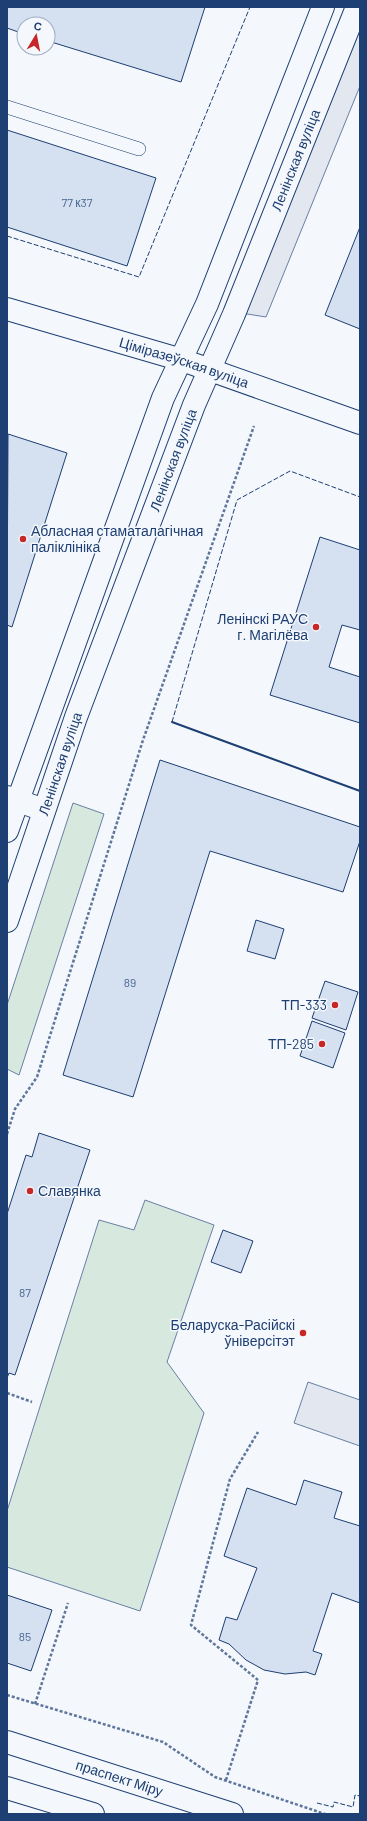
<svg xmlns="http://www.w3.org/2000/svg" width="367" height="1821" font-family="Barlow,sans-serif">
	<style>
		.green { fill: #d7e8df; stroke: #687fa3 }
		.parking { fill: #e3e8f0; stroke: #687fa3 }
		.building { fill: #d5e0f0; stroke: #1d3f73 }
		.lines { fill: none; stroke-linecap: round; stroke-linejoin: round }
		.lane-casing { stroke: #1d3f73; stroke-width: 14 }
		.street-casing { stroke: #1d3f73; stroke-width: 24 }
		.secondary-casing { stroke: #1d3f73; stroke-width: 24 }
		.primary-casing { stroke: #1d3f73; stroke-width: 24 }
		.path { stroke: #5e769c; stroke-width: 2.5; stroke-dasharray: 3 2; stroke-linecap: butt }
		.lane { stroke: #f4f7fb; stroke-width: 13 }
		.street { stroke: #f4f7fb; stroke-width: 22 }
		.secondary { stroke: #f4f7fb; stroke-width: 22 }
		.primary { stroke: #f4f7fb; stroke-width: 22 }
		.fence { stroke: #1d3f73; stroke-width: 1; stroke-dasharray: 5 2; stroke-linecap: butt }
		.wall { stroke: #1d3f73; stroke-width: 2 }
		.poi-dot { fill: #c62828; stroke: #f4f7fb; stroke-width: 1.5 }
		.labels { text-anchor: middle; stroke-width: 3; stroke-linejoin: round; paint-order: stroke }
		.number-label { font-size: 12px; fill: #4b6792 }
		.street-label { font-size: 14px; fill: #1d3f73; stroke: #f4f7fb }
		.poi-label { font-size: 14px; fill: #1d3f73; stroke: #f4f7fb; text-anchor: end }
	</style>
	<rect width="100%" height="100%" fill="#f4f7fb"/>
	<path class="green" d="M73,803l31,11 -85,261 -12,-6v-64z
		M145,1200l69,25 -47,137 37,51 -64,198 -133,-44v-56l92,-291 35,10z"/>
	<path class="parking" d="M360,23v63l-94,231 -25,-4z
		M308,1382l52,18v46l-66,-23z"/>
	<path class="building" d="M7,7h198l-24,75 -133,-41v-17h-24v10l-17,-6z
		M7,130l149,48 -29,88 -120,-39z
		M360,227v102l-35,-14z
		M8,434l59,19 -55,174 -5,-2z
		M320,537l40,13v80l-18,-5 -13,42 31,10v46l-90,-28z
		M160,760l200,67v14l-17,51 -133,-41 -77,246 -70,-22z
		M256,920l28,9 -9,30 -28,-8z
		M325,981l33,11 -12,38 -34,-12z
		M312,1021l33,12 -12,35 -33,-12z
		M39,1133l51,17 -75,225 -6,-2 -2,5v-164l19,-59 6,2z
		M223,1230l30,11 -12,32 -30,-11z
		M304,1480l38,12 -8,26 26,8v77l-28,-10 -19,58 9,3 -7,21 -9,-3 -21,2 -21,-4 -18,-10 -17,-16 -10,-4 7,-23 11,3 20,-52 -33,-12 23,-68 49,17z
		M7,1595l45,15 -21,61 -24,-8z"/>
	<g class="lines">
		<defs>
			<path id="lane" d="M7,107l132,42"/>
			<path id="street" d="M7,797l37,13"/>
			<g id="secondary">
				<path id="s1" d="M7,309l175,51 178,63"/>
			</g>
			<g id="primary">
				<path d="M7,831l156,-433 44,-94 116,-297"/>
				<path id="s2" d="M7,921l69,-204 118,-312 40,-91 123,-307"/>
				<path id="s3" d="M7,1742l225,72"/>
				<path d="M7,1788l86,26"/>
			</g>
		</defs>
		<use href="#lane" class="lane-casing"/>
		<use href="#street" class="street-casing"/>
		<use href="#secondary" class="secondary-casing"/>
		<use href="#primary" class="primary-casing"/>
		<path class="path" d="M7,1134l8,-25 22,-32 106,-337 111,-314
			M7,1393l25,9
			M7,1695l156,47 52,35 110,37
			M35,1704l33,-101
			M226,1780l32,-100 -67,-55 39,-146 28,-47"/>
		<use href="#lane" class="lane"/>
		<use href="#street" class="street"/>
		<use href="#secondary" class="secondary"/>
		<use href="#primary" class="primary"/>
		<path class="fence" d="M7,236l132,41 111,-270
			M172,722l65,-222 53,-29 70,26
			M317,1803l16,4 1,-5 19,5 2,-12 5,1"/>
		<path class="wall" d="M172,722l188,69"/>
	</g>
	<g class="poi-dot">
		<circle cx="23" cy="539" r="4"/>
		<circle cx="316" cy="627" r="4"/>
		<circle cx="335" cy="1005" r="4"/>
		<circle cx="322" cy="1044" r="4"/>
		<circle cx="30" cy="1191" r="4"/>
		<circle cx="303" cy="1333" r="4"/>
	</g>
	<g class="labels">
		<g class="number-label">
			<text x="77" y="207">77 к37</text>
			<text x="130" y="987">89</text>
			<text x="25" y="1297">87</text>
			<text x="25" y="1641">85</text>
		</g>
		<g class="street-label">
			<text dy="5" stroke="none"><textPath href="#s2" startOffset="814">Ленінская вуліца</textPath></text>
			<text dy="5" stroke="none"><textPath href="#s1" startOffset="185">Ціміразеўская вуліца</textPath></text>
			<text dy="5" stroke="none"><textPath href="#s2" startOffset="490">Ленінская вуліца</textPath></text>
			<text dy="5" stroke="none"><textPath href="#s2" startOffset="166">Ленінская вуліца</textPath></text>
			<text dy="5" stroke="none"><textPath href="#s3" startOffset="118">праспект Міру</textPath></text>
		</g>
		<g class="poi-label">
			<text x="31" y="536" text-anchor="start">Абласная стаматалагічная<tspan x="31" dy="16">паліклініка</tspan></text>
			<text x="308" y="624">Ленінскі РАУС<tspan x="308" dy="16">г. Магілёва</tspan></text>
			<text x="327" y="1010">ТП-333</text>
			<text x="314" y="1049">ТП-285</text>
			<text x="38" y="1196" text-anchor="start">Славянка</text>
			<text x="295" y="1330">Беларуска-Расійскі<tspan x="295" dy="16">ўніверсітэт</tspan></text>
		</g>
	</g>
	<rect width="367" height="1821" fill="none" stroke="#1d3f73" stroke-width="16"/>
	<g transform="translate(36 36) rotate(10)"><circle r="19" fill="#f4f7fb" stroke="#9eadc5"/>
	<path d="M0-3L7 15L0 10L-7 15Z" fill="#c62828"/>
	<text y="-6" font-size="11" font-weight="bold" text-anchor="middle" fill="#1d3f73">С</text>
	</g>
</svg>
